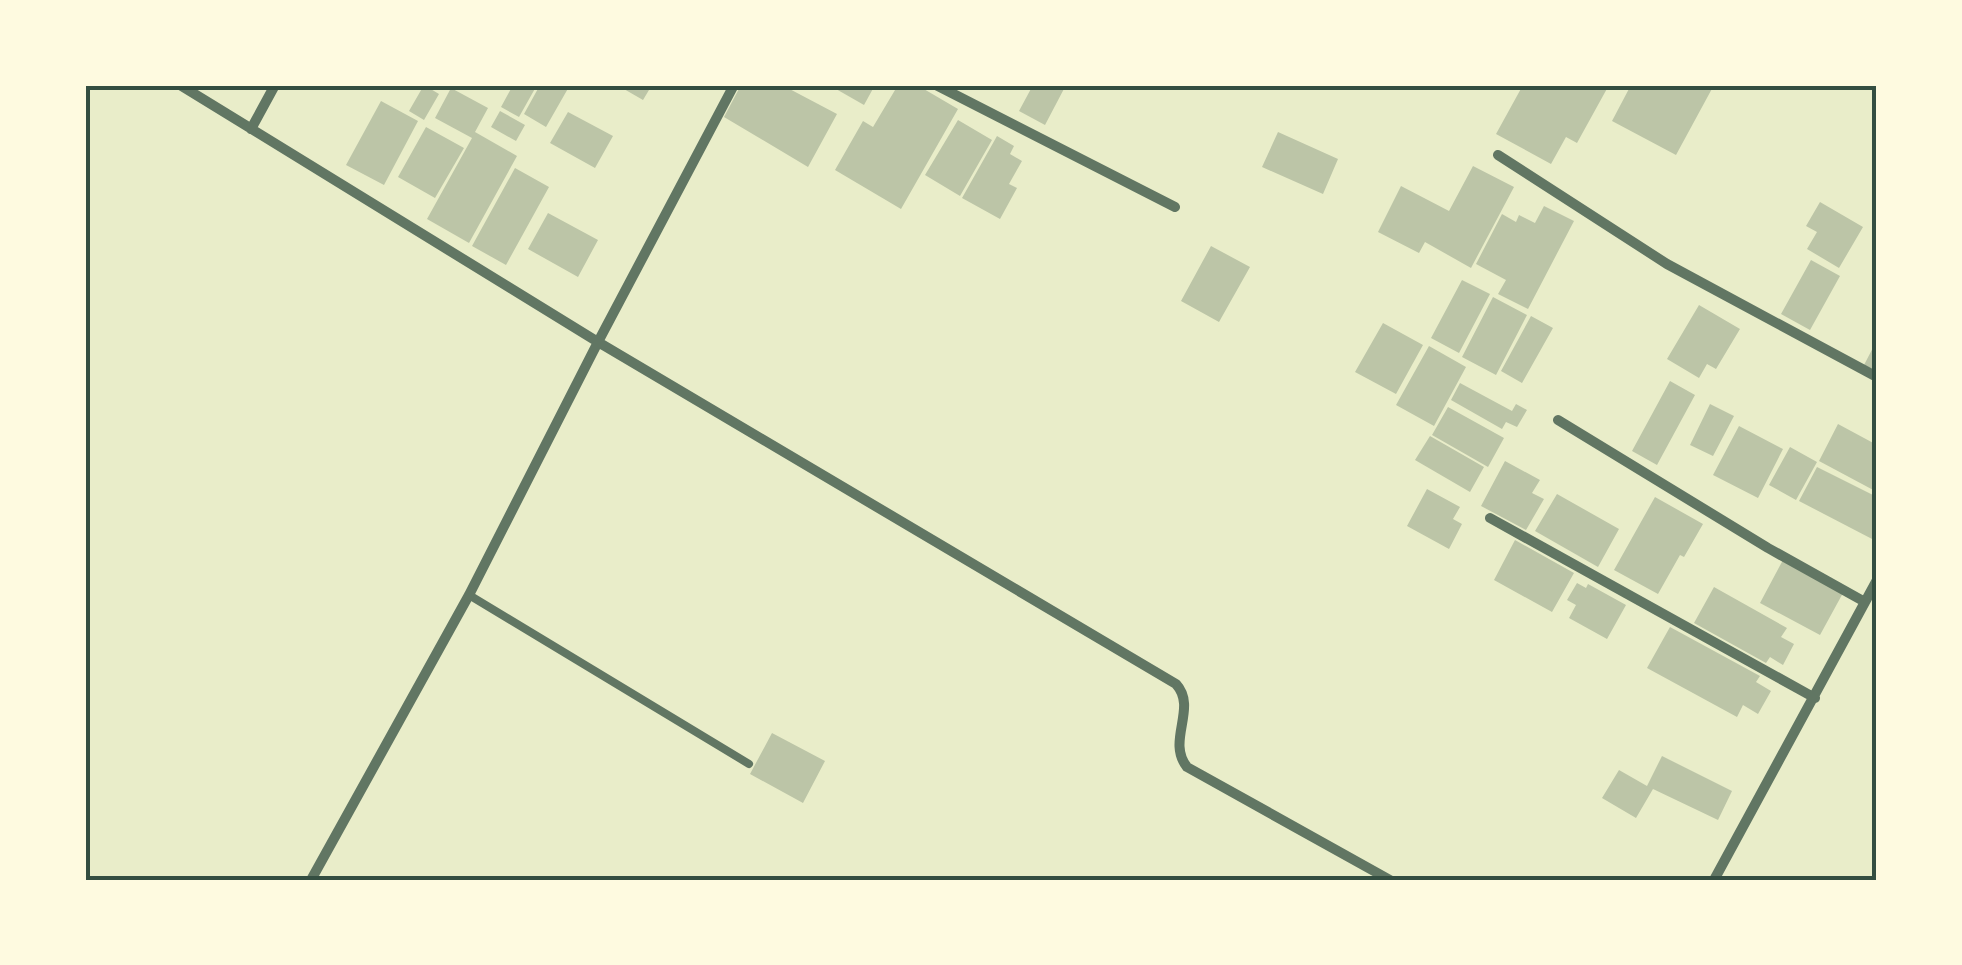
<svg xmlns="http://www.w3.org/2000/svg" width="1962" height="965" font-family="'Nunito Sans',sans-serif">
	<style>
		.building { fill: #bcc5a7 }
		.lines { fill: none; stroke-linecap: round; stroke-linejoin: round }
		.service { stroke: #617663; stroke-width: 8 }
		.minor { stroke: #617663; stroke-width: 10 }
		.neatline { fill: none; stroke: #344e41; stroke-width: 4 }
	</style>
	<rect width="100%" height="100%" fill="#e9edc9"/>
	<path class="building" d="M424,85l15,9 -15,26 -15,-9z
		M513,85h24l-18,32 -18,-10z
		M540,85h30l-24,42 -22,-13z
		M617,85h35l-9,15z
		M741,85h41l55,29 -29,53 -84,-50z
		M829,85h46l-11,20z
		M898,85h19l41,24 -57,100 -66,-39 28,-49 10,6z
		M1033,85h33l-21,40 -26,-14z
		M1523,85h86l-32,58 -11,-6 -15,27 -55,-30z
		M1631,85h83l-38,70 -64,-34z
		M451,88l37,20 -13,24 42,24 -48,87 -42,-24 45,-81 -37,-20z
		M381,101l37,20 -34,64 -38,-20z
		M500,111l25,14 -9,16 -25,-14z
		M568,112l45,24 -18,32 -45,-25z
		M958,120l34,20 -32,56 -35,-21z
		M426,127l38,21 -29,50 -37,-21z
		M1278,132l60,27 -15,35 -61,-27z
		M997,136l17,10 -4,8 12,7 -13,23 8,4 -17,31 -38,-21z
		M1473,166l41,21 -43,81 -46,-26 -6,11 -41,-21 23,-46 48,25z
		M515,168l34,19 -43,78 -34,-19z
		M1820,202l43,25 -24,41 -32,-19 10,-17 -11,-6z
		M1544,206l30,15 -46,88 -30,-15 8,-14 -30,-16 26,-50 14,8 3,-7 16,8z
		M548,213l50,27 -20,37 -50,-28z
		M1211,246l39,21 -31,55 -38,-21z
		M1811,260l29,16 -30,54 -29,-16z
		M1462,280l28,14 -31,59 -28,-15z
		M1493,297l34,18 -31,60 -34,-18z
		M1699,305l41,24 -24,40 -9,-5 -8,14 -32,-19z
		M1531,316l22,12 -31,55 -21,-12z
		M1383,323l40,22 -27,49 -41,-22z
		M1877,340v31l-13,-6z
		M1429,346l37,21 -32,59 -38,-21z
		M1670,381l25,14 -38,70 -25,-14z
		M1460,383l52,28 4,-7 11,6 -10,17 -11,-5 -4,7 -51,-29z
		M1710,404l24,12 -21,40 -23,-11z
		M1448,407l56,31 -16,29 -56,-32z
		M1838,424l39,21v47l-58,-31z
		M1739,426l44,23 -25,49 -45,-23z
		M1430,436l54,31 -14,25 -55,-32z
		M1790,447l27,15 -21,38 -27,-15z
		M1505,461l35,19 -8,13 12,6 -18,31 -45,-24z
		M1817,467l60,30v38l-3,5 -75,-39z
		M1427,489l33,18 -7,12 9,5 -13,25 -42,-23z
		M1557,494l62,35 -21,38 -63,-36z
		M1655,497l48,27 -19,33 -4,-2 -22,39 -44,-24z
		M1515,540l59,33 -22,39 -58,-32z
		M1783,560l60,33 -23,42 -60,-32z
		M1577,583l9,5 2,-4 38,21 -19,34 -38,-21 7,-13 -9,-5z
		M1714,587l73,41 -6,9 13,7 -11,21 -13,-8 -4,6 -72,-40z
		M1670,627l90,49 -4,6 15,9 -13,23 -15,-9 -6,12 -90,-49z
		M772,733l53,28 -22,42 -53,-29z
		M1662,756l70,35 -14,29 -65,-31 -17,29 -34,-20 17,-28 28,16z"/>
	<g class="lines">
		<path class="service" d="M469,595l280,169"/>
		<path class="minor" d="M180,85l418,257 578,342c22,24 -10,57 11,83l203,113
			M936,85l239,122
			M251,129l24,-44
			M1498,155l169,109 210,113
			M1558,420l210,128 97,54
			M1490,518l325,180
			M311,880l158,-285 129,-253 136,-257
			M1714,880l163,-300"/>
	</g>
	<rect width="1962" height="965" fill="none" stroke="#fefae0" stroke-width="175"/>
	<rect x="88" y="88" width="1786" height="790" class="neatline"/>
</svg>
